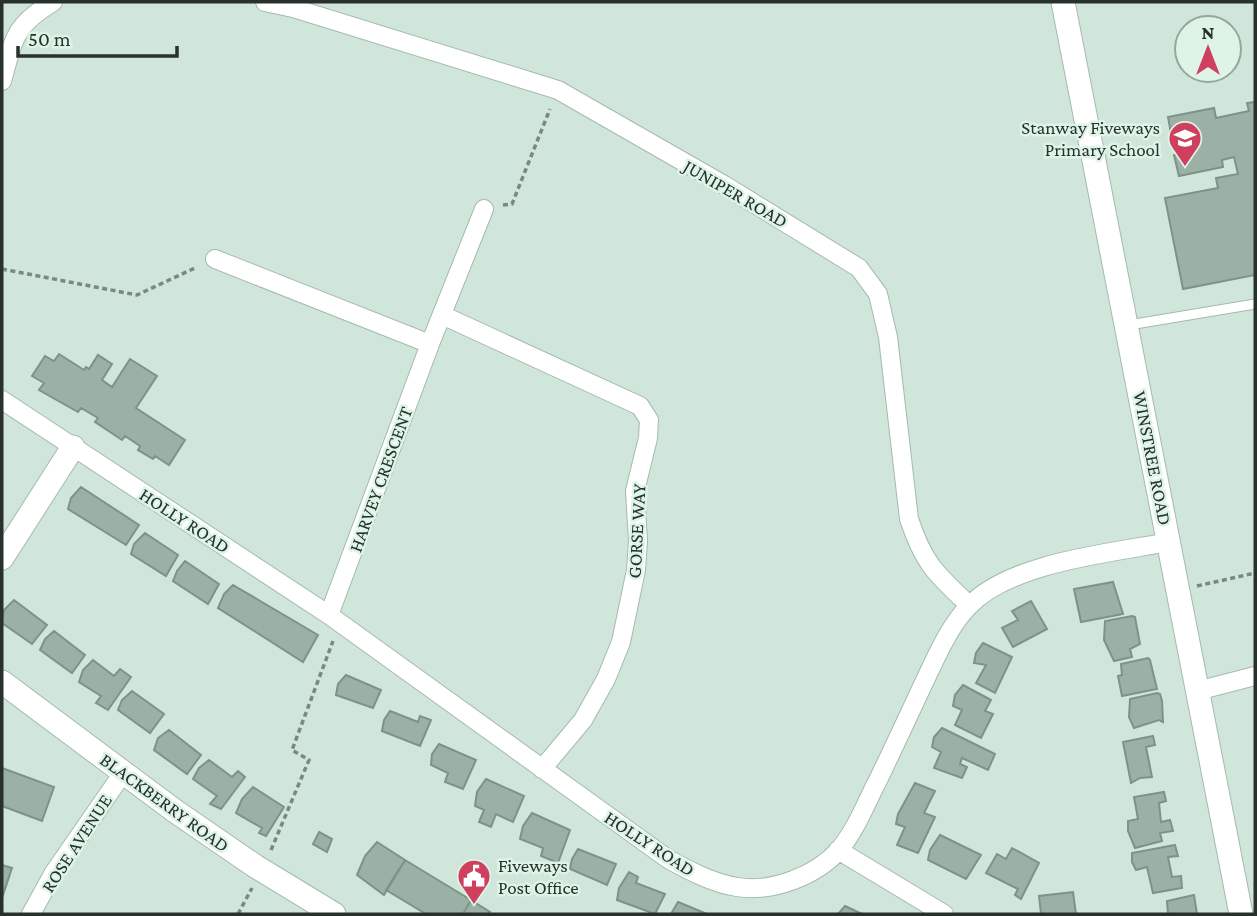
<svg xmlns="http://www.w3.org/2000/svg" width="1257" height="916" font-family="'Crimson Pro',serif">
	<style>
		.building { fill: #9bb1a5; stroke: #7e9388; stroke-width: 2 }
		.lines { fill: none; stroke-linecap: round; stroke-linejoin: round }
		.service-casing { stroke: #a5baaf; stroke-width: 11 }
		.minor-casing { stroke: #a5baaf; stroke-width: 20 }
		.tertiary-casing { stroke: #a5baaf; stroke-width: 25 }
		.path { stroke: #798880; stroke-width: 3.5; stroke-dasharray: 5 3.5; stroke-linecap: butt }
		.service { stroke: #fff; stroke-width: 9 }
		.minor { stroke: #fff; stroke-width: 18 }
		.tertiary { stroke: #fff; stroke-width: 23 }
		.labels { text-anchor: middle; stroke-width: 5; stroke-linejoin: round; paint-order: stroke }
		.poi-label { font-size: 19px; fill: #28312c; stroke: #ddf4e7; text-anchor: end }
		.street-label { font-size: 19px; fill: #28312c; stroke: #ddf4e7 }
	</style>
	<rect width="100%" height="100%" fill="#d0e6da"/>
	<path class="building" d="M1255,102v173l-72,14 -18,-91 53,-10 -2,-10 22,-4 -4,-17 -12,3 1,7 -44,9 -5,-21 10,-2 -3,-15 -9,1 -4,-22 46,-9 2,10 33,-7 -2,-8z
		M59,354l25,16 2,-3 3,2 9,-14 14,9 -10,16 10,7 18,-28 27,17 -21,32 49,32 -16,25 -14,-9 -2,3 -15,-9 2,-4 -15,-10 -3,4 -27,-18 3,-4 -17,-10 -3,4 -39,-22 5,-7 -12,-7 13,-20 9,5z
		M81,487l58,38 -13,20 -58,-36 3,-11z
		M145,533l33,22 -12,21 -35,-22 3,-10z
		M185,561l34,23 -11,20 -35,-23 4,-10z
		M1113,582l10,32 -42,8 -7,-33z
		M233,585l85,50 -15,27 -85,-54 6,-14z
		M14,600l33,25 -15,19 -30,-21 2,-13z
		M1031,601l16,28 -34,18 -11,-19 16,-8 -6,-9z
		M1132,616l3,1 5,27 -10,5 2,8 -18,4 -10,-21 1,-19z
		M54,631l31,24 -13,18 -32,-23 5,-11z
		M983,643l29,14 -17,36 -19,-10 10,-18 -12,-2 2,-10z
		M1148,658l2,2 7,29 -35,7 -4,-20 4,-1 -1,-11z
		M93,660l21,16 6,-7 11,8 -23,33 -12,-7 5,-7 -22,-14 4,-12z
		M346,675l35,15 -8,18 -37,-13 2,-11z
		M963,685l28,15 -6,11 8,3 -12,24 -26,-13 7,-15 -9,-4 2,-11z
		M132,691l32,23 -14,19 -32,-23 4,-10z
		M1157,693l3,1 2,7 1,21 -4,-2 -25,8 -5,-11 1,-18z
		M390,711l28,11 2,-6 11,4 -11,26 -38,-15 2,-11z
		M942,728l53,26 -7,16 -26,-12 -2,6 7,3 -5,11 -28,-10 7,-16 -9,-5 2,-10z
		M169,730l32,25 -14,19 -33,-24 4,-12z
		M1153,736l2,9 -9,2 6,30 -12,1 -9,5 -8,-41z
		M439,744l37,16 -13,29 -18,-7 3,-9 -17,-8 1,-11z
		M209,760l23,17 6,-6 7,6 -24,32 -11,-5 7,-8 -24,-17 6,-11z
		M2,768l52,19 -12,34 -40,-15z
		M486,779l38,17 -11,26 -17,-8 -5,13 -12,-5 5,-12 -9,-4 2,-14z
		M915,783l20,8 -11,22 11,4 -17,36 -21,-8 8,-18 -9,-3 2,-10z
		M253,787l31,20 -18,29 -7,-3 3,-5 -26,-15 6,-14z
		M1164,792l2,9 -7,2 2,19 9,-2 3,11 -13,2 2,8 -27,7 -7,-17v-10l10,-2 -4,-22z
		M532,813l38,17 -12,33 -17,-7 2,-8 -23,-9 3,-13z
		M319,832l13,7 -5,13 -14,-8z
		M940,835l41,20 -15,24 -38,-19 2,-10z
		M377,842l28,18 -21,35 -27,-20 8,-19z
		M1175,845l3,11 -10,1 4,20 9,-1 1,12 -29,5 -6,-26 -11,3 -4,-8v-9z
		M1012,848l27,15 -18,36 -6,-4 3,-6 -32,-16 11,-19 9,5z
		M578,849l38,15 -9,21 -37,-16 2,-10z
		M405,860l66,40 -8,14h-37l-40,-24z
		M2,865l10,3 -10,30z
		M629,872l9,5 -2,6 29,11 -10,20 -38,-14 2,-12z
		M1073,892l3,22h-35l-2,-18z
		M1194,895l3,19h-29l-1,-13z
		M471,900l19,12 -2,2h-25z
		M678,902l29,12h-36z
		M845,906l17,8h-24z"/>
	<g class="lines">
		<defs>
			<path id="service" d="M1129,325l126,-21"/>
			<path id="minor" d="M265,2l28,6 265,82 166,95 135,83 19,26 10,43 21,182c15,45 27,55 60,86
				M2,81c12,-42 11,-55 51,-79
				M215,259l215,85
				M442,315l198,91 9,14 -1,18 -13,53 3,50 -2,29 -15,72 -15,37 -23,41 -41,49
				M2,400l327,215 339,244c22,12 44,24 69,28 34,6 79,-11 102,-37 17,-20 27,-47 39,-70 17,-35 33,-70 50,-106 11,-23 23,-50 41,-68 42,-44 142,-53 200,-64
				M329,615l101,-271 54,-135
				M1197,691l58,-15
				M838,850l106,64
				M31,914l22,-40 70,-101"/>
			<path id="tertiary" d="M1063,2l178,912
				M2,558l71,-111
				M2,682l173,129 80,55 79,48"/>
		</defs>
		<use href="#service" class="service-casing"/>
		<use href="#minor" class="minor-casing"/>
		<use href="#tertiary" class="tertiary-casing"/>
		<path class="path" d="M503,205l9,-1 38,-95
			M2,269l135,26 60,-28
			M1197,586l58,-13
			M271,850l38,-90 -17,-10 41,-109
			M238,914l14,-26"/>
		<use href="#service" class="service"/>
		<use href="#minor" class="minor"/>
		<use href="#tertiary" class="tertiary"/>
	</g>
	<defs>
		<symbol id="school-pin" viewBox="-11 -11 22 30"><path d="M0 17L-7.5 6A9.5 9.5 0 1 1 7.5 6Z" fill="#cf405f" stroke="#ddf4e7"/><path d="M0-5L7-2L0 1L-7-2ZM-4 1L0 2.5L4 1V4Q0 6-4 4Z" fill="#fff"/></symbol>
		<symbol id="civic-pin" viewBox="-11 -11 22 30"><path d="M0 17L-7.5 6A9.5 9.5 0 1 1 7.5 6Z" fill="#cf405f" stroke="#ddf4e7"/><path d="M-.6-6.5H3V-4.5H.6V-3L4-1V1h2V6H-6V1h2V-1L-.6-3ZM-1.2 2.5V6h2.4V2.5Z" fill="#fff"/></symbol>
	</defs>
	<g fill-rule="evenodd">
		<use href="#school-pin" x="1166" y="119" width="38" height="52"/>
		<use href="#civic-pin" x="455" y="857" width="38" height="52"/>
	</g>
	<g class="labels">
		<g class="poi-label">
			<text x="1160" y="134">Stanway Fiveways<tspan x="1160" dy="22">Primary School</tspan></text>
			<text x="498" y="872" text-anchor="start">Fiveways<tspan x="498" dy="22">Post Office</tspan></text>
		</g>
		<g class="street-label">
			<text transform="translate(736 193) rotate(30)" y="7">JUNIPER ROAD</text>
			<text transform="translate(1153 458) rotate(79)" y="7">WINSTREE ROAD</text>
			<text transform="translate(380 479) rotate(-70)" y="7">HARVEY CRESCENT</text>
			<text transform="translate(185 520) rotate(33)" y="7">HOLLY ROAD</text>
			<text transform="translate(636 531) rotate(-87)" y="7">GORSE WAY</text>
			<text transform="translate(165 802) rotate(36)" y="7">BLACKBERRY ROAD</text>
			<text transform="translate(76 843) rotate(-57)" y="7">ROSE AVENUE</text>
			<text transform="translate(650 843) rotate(33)" y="7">HOLLY ROAD</text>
		</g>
	</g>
	<rect width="1257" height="916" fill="none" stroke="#28312c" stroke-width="7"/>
	<g transform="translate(1208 49)"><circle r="33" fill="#ddf4e7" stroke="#95a69c" stroke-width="2"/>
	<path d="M0-5L12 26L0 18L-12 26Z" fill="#cf405f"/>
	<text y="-10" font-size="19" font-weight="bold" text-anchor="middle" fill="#28312c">N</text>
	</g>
	<path d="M18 46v10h159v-10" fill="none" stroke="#28312c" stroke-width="3.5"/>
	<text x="28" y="46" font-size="21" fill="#28312c" stroke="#ddf4e7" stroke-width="5" paint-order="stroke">50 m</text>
</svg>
